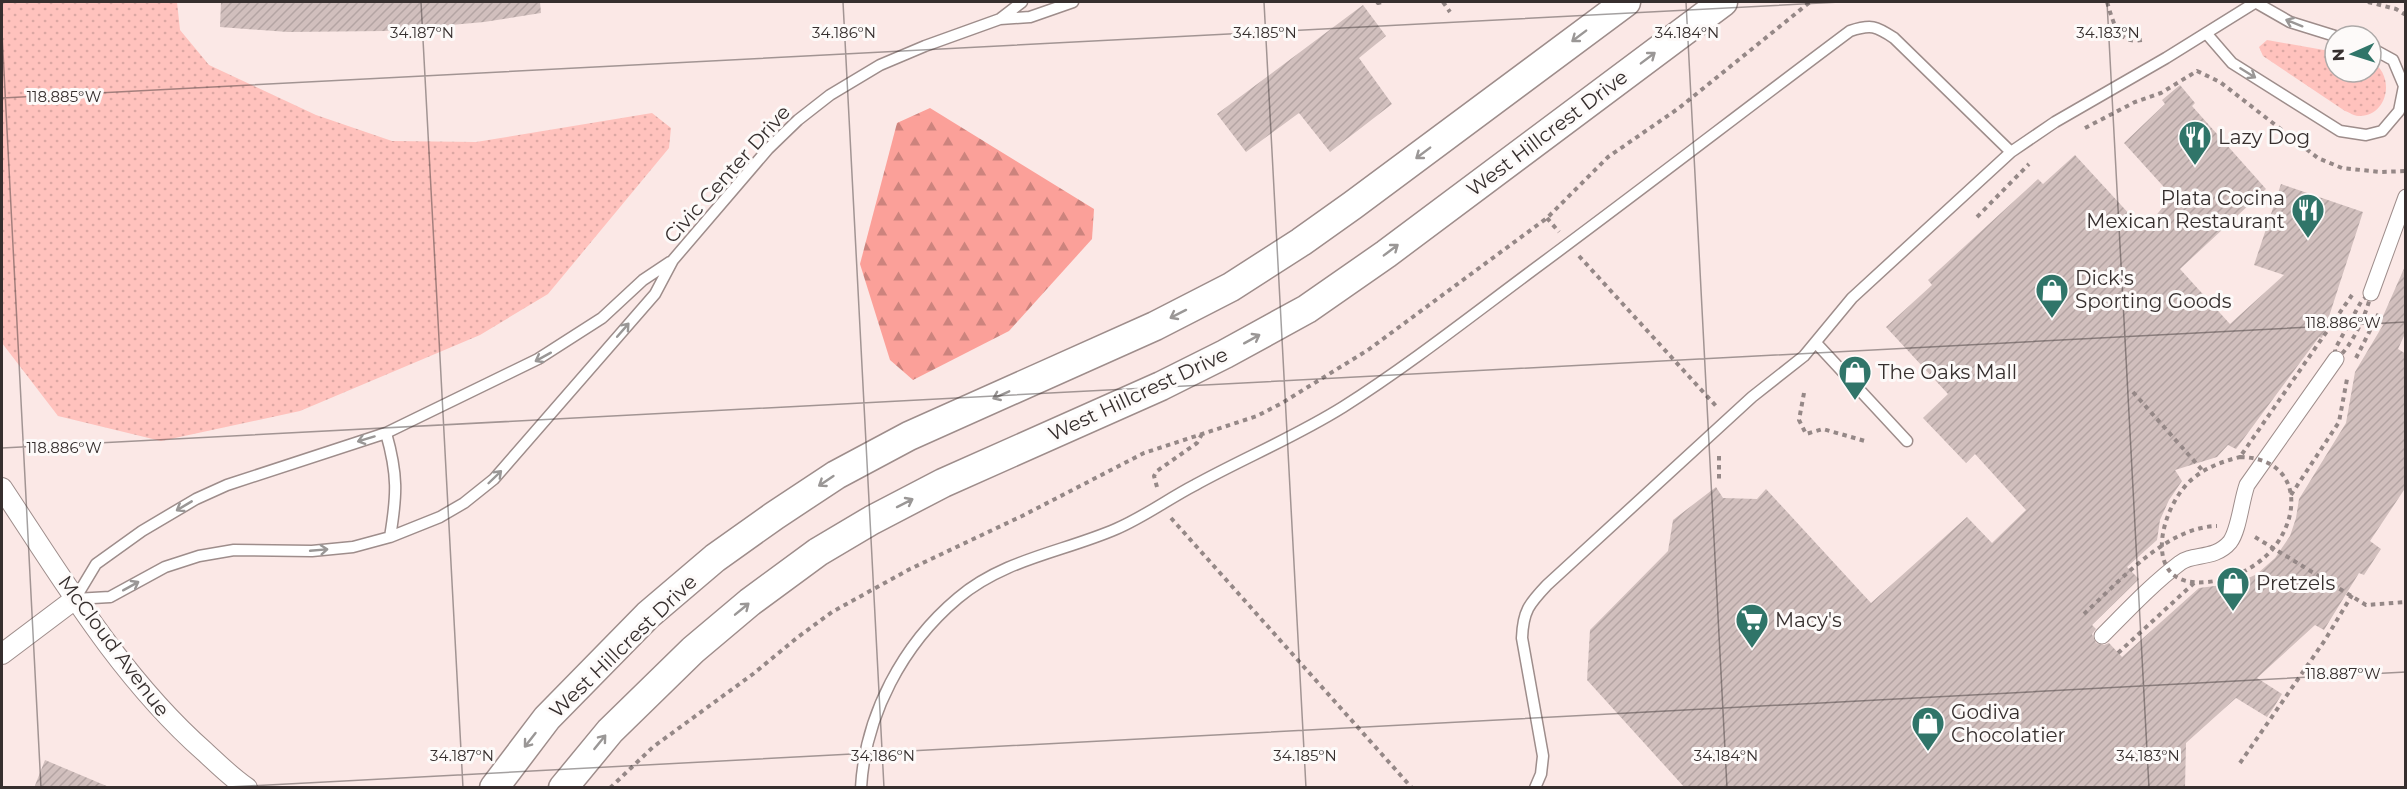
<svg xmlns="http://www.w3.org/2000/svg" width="2407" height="789" font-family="Montserrat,sans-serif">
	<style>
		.grass { fill: url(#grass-dots) }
		.forest { fill: url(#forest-firs) }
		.building { fill: url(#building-hatch) }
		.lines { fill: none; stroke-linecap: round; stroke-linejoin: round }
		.service-casing { stroke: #9e8d8b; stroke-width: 13 }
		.pedestrian-casing { stroke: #9e8d8b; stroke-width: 17 }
		.minor-casing { stroke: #9e8d8b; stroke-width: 22 }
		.secondary-casing { stroke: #9e8d8b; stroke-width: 31 }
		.path { stroke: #958887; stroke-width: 4; stroke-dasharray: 4.5 4.5; stroke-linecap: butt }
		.service { stroke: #fff; stroke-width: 10 }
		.pedestrian { stroke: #fff; stroke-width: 15 }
		.minor { stroke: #fff; stroke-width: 20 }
		.secondary { stroke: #fff; stroke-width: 28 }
		.path-bridge { stroke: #958887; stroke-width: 4; stroke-dasharray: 4.5 4.5; stroke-linecap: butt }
		.oneway { stroke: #9a9796 }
		.ticks { fill: none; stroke: #362f2e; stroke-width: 1.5; stroke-opacity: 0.45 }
		.labels { text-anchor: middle; stroke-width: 6; stroke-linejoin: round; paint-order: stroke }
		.street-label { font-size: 20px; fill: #362f2e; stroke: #fdfaf9 }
		.poi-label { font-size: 20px; fill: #362f2e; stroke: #fdfaf9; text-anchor: start }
		.ticks-label { font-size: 15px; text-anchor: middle; fill: #362f2e; stroke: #fdfaf9; stroke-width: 6; stroke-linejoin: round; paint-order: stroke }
	</style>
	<defs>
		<pattern id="grass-dots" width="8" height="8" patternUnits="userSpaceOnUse" patternTransform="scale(1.5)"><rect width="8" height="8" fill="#ffc2bd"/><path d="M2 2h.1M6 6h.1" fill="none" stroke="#dba7a3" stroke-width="1.8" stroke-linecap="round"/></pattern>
		<pattern id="forest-firs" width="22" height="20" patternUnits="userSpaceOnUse" patternTransform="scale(1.5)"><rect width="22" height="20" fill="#fba099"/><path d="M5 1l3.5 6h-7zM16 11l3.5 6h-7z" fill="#cc837d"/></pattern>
		<pattern id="building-hatch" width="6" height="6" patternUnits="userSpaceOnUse" patternTransform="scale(1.5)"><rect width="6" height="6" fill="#d1bfbd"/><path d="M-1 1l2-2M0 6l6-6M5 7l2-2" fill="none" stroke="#b4a4a3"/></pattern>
	</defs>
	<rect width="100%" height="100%" fill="#fbe8e6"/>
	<path class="grass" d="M2,2h175l3,28 29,35 107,50 76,26 84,1 176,-29 19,15 -2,20 -121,146 -68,41 -180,76 -139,30 -103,-25 -56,-73z
		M2267,40l68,12v20h36v-11c26,15 16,57 -13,55 -4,0 -9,-4 -13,-5l-82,-55 -4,-9z"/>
	<path class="forest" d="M930,108l164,101 -2,30 -83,92 -96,49 -23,-20 -30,-96 37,-141z"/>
	<path class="building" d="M221,2h319l1,11 -57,9 -99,9 -97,1 -68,-5z
		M1363,5l23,31 -27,22 33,46 -62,48 -31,-39 -53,39 -29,-38z
		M2180,85l15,18 -3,3 74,83 -86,80 50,55 54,-49 -30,-10 27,-81 82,28 -41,126 -3,-1 -83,112 -8,-4 -11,12 -42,13 7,11 -13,19 -9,20 -3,20 -30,27 12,12 -47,46 4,4 -4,5 4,9 8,2 5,-2 13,14 77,-69 39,-5 19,-9 18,-16 15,-22 6,-18 3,-19 47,-76 9,-51 28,-47 -3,-2 26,-59v73l-2,-1 -6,13 8,5v133l-36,54 11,8 -17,26 -5,-2 -35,57 -9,-5 -58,53 25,16 -8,13 -7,10 -31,-19 -50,45 -1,45h-500l-98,-108 3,-50 78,-79 5,-31 43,-33 7,11 34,1 9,-10 105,114 96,-86 25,26 34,-33 -51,-56 -9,9 -43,-45 25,-24 -62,-67 46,-42 -4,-5 110,-101 5,5 32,-29 69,75 28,-34 -48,-53 41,-39 -3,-4z
		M45,760l64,27v1h-75z"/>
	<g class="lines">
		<defs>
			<path id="service" d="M2255,2l35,20 45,14
				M1000,19l22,-17
				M2206,33l26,30 108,68 26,4 16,-4 17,-20 5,-25 -11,-26 -22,-12
				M1816,343l91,98
				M386,433c12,42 11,62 4,104
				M75,599l35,-2 55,-30 34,-11 35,-6 78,1 41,-4 37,-10 50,-20 24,-14 30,-24 161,-185 18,-34 95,-111 30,-29 32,-25 50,-30 45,-19 75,-27 30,-2 43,-15
				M75,599l21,-35 46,-33 54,-32 31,-14 159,-52 152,-74 64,-41 41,-38 27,-18
				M861,788c4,-73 42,-144 97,-190 46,-39 105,-46 158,-69 28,-12 52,-30 79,-44 49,-27 100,-48 148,-78 69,-44 133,-95 198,-143 104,-77 206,-156 309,-233 21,-7 26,-5 44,7l117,114 44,-30 111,-64 90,-56
				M1535,788l6,-14 2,-18 -21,-118c1,-27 7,-34 25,-53l205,-188 52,-41 48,-58 159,-146"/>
			<path id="pedestrian" d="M2371,293l35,-96
				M2102,636c25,-25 50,-52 78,-73 12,-10 35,-3 50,-21 9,-12 11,-40 17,-57l89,-126"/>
			<path id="minor" d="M2,488c61,92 119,190 203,264 13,12 27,26 42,36
				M2,654l73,-55"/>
			<path id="secondary" d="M494,788l53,-70 101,-103 67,-57 59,-42 62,-41 73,-39 246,-110 76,-39 70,-45 52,-37 273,-203
				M563,788l47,-57 83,-81 57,-48 68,-50 54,-32 71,-37 218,-97 64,-32 82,-45 79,-55 337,-252"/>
		</defs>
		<use href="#service" class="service-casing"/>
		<use href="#pedestrian" class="pedestrian-casing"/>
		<use href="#minor" class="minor-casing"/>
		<use href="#secondary" class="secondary-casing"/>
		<path class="path" d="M1377,2l1,1 4,-1
			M1443,2l7,10
			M2107,2c7,22 11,45 39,37
			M2368,2l28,7 10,6
			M2085,128l50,-26 26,-9 36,-22 23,11 98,76 24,10 38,4 26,-1
			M1977,217l52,-53
			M1547,218l12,14
			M1579,256l137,150
			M2371,293c-3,18 -20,56 -35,66l-1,-10 27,-49z
			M2356,358l24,-47
			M2133,392l70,79
			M1804,393l-5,27 7,14 17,-5 42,12
			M2242,454l110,-159
			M1719,456v25
			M1157,487l-3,-11 3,-5 40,-28 5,-9
			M2291,495l48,-73 8,-43
			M1171,518l241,270
			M2255,537l111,68 40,-3
			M2084,614c35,-32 82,-87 133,-88
			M2118,653l76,-70
			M2240,763l85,-123 27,-45
			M610,788l43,-41 100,-73 45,-37 34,-25 78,-43 112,-53 122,-63 113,-37 25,-13 86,-53 179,-132 61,-61 71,-49 131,-106"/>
		<use href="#service" class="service"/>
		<use href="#pedestrian" class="pedestrian"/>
		<use href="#minor" class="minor"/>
		<use href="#secondary" class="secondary"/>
		<path class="path-bridge" d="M2240,457c59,1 64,56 31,94 -17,18 -40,29 -64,31 -65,7 -49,-68 -19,-99 14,-14 32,-21 52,-26z"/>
	</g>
	<defs><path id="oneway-shaft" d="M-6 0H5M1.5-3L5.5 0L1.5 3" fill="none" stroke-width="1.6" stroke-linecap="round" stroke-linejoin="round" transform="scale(1.5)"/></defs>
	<g class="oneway">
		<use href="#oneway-shaft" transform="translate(2294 23) rotate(-158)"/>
		<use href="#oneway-shaft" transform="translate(1579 36) rotate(143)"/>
		<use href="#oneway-shaft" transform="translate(1648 58) rotate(-37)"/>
		<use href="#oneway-shaft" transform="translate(2248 73) rotate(32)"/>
		<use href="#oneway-shaft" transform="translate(1423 153) rotate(143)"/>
		<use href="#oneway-shaft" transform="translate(1391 250) rotate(-37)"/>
		<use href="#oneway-shaft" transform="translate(1178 314) rotate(153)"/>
		<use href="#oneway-shaft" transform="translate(623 330) rotate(-49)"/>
		<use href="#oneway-shaft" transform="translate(1252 339) rotate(-29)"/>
		<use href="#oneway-shaft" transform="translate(543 357) rotate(151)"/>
		<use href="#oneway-shaft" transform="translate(1001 395) rotate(156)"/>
		<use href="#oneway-shaft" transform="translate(366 439) rotate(163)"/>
		<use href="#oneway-shaft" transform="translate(495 477) rotate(-44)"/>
		<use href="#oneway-shaft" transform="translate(826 481) rotate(146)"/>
		<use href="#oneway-shaft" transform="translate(905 503) rotate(-27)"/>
		<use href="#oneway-shaft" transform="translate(184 506) rotate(149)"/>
		<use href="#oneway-shaft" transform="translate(319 550) rotate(-5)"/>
		<use href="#oneway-shaft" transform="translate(131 586) rotate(-29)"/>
		<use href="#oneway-shaft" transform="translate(742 609) rotate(-39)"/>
		<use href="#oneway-shaft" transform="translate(530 740) rotate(128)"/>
		<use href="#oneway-shaft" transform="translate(600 742) rotate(-51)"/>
	</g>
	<path class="ticks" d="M421,2l42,786M843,2l41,786M1264,2l42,786M1686,2l41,786M2107,2l42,786M2,33l39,755M2,98l1838,-96M2,448l2404,-126M210,788l2196,-116"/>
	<defs>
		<symbol id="restaurant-pin" viewBox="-11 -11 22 30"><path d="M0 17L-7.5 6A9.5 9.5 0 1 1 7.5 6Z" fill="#307569" stroke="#fdfaf9"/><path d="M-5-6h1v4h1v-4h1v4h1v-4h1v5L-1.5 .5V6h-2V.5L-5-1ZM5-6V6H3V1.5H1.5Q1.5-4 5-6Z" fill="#fff"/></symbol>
		<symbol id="shop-pin" viewBox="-11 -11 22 30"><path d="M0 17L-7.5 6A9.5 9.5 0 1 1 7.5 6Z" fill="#307569" stroke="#fdfaf9"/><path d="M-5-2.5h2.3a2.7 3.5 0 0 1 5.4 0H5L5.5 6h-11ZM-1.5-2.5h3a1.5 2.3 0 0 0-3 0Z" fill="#fff"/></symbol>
		<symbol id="supermarket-pin" viewBox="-11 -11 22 30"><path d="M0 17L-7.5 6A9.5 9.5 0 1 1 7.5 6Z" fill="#307569" stroke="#fdfaf9"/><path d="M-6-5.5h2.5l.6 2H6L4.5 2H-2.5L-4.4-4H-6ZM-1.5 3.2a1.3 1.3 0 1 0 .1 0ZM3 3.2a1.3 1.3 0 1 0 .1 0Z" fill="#fff"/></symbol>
	</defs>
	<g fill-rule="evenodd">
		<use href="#restaurant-pin" x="2176" y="118" width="38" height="52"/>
		<use href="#restaurant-pin" x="2289" y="191" width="38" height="52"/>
		<use href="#shop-pin" x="2033" y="271" width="38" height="52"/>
		<use href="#shop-pin" x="1836" y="353" width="38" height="52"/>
		<use href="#shop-pin" x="2214" y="564" width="38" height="52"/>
		<use href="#supermarket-pin" x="1733" y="601" width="38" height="52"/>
		<use href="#shop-pin" x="1909" y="704" width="38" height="52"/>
	</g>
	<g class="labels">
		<g class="street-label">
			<text transform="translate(1547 133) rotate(-37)" y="7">West Hillcrest Drive</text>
			<text transform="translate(727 174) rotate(-48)" y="7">Civic Center Drive</text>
			<text transform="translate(1138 394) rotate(-25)" y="7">West Hillcrest Drive</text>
			<text transform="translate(114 646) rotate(53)" y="7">McCloud Avenue</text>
			<text transform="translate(623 646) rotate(-44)" y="7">West Hillcrest Drive</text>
		</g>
		<g class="poi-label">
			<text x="2218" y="144">Lazy Dog</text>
			<text x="2285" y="205" text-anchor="end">Plata Cocina<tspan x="2285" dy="23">Mexican Restaurant</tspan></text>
			<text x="2075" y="285">Dick's<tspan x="2075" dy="23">Sporting Goods</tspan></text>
			<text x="1878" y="379">The Oaks Mall</text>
			<text x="2256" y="590">Pretzels</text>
			<text x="1775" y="627">Macy's</text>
			<text x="1951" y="719">Godiva<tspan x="1951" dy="23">Chocolatier</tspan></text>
		</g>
	</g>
	<g class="ticks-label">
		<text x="422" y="38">34.187°N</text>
		<text x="844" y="38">34.186°N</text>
		<text x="1265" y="38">34.185°N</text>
		<text x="1687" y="38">34.184°N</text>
		<text x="2108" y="38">34.183°N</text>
		<text x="64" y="102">118.885°W</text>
		<text x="2343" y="328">118.886°W</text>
		<text x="64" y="453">118.886°W</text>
		<text x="2343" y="679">118.887°W</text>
		<text x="462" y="761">34.187°N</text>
		<text x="883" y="761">34.186°N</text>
		<text x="1305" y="761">34.185°N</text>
		<text x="1726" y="761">34.184°N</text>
		<text x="2148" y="761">34.183°N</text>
	</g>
	<rect width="2407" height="789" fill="none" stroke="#362f2e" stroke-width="6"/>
	<g transform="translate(2353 54) rotate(267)"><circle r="28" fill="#fdfaf9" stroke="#ada9a8" stroke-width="1.5"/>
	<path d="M0-4.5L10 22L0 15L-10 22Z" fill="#307569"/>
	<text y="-9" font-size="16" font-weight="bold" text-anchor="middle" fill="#362f2e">N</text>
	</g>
</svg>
